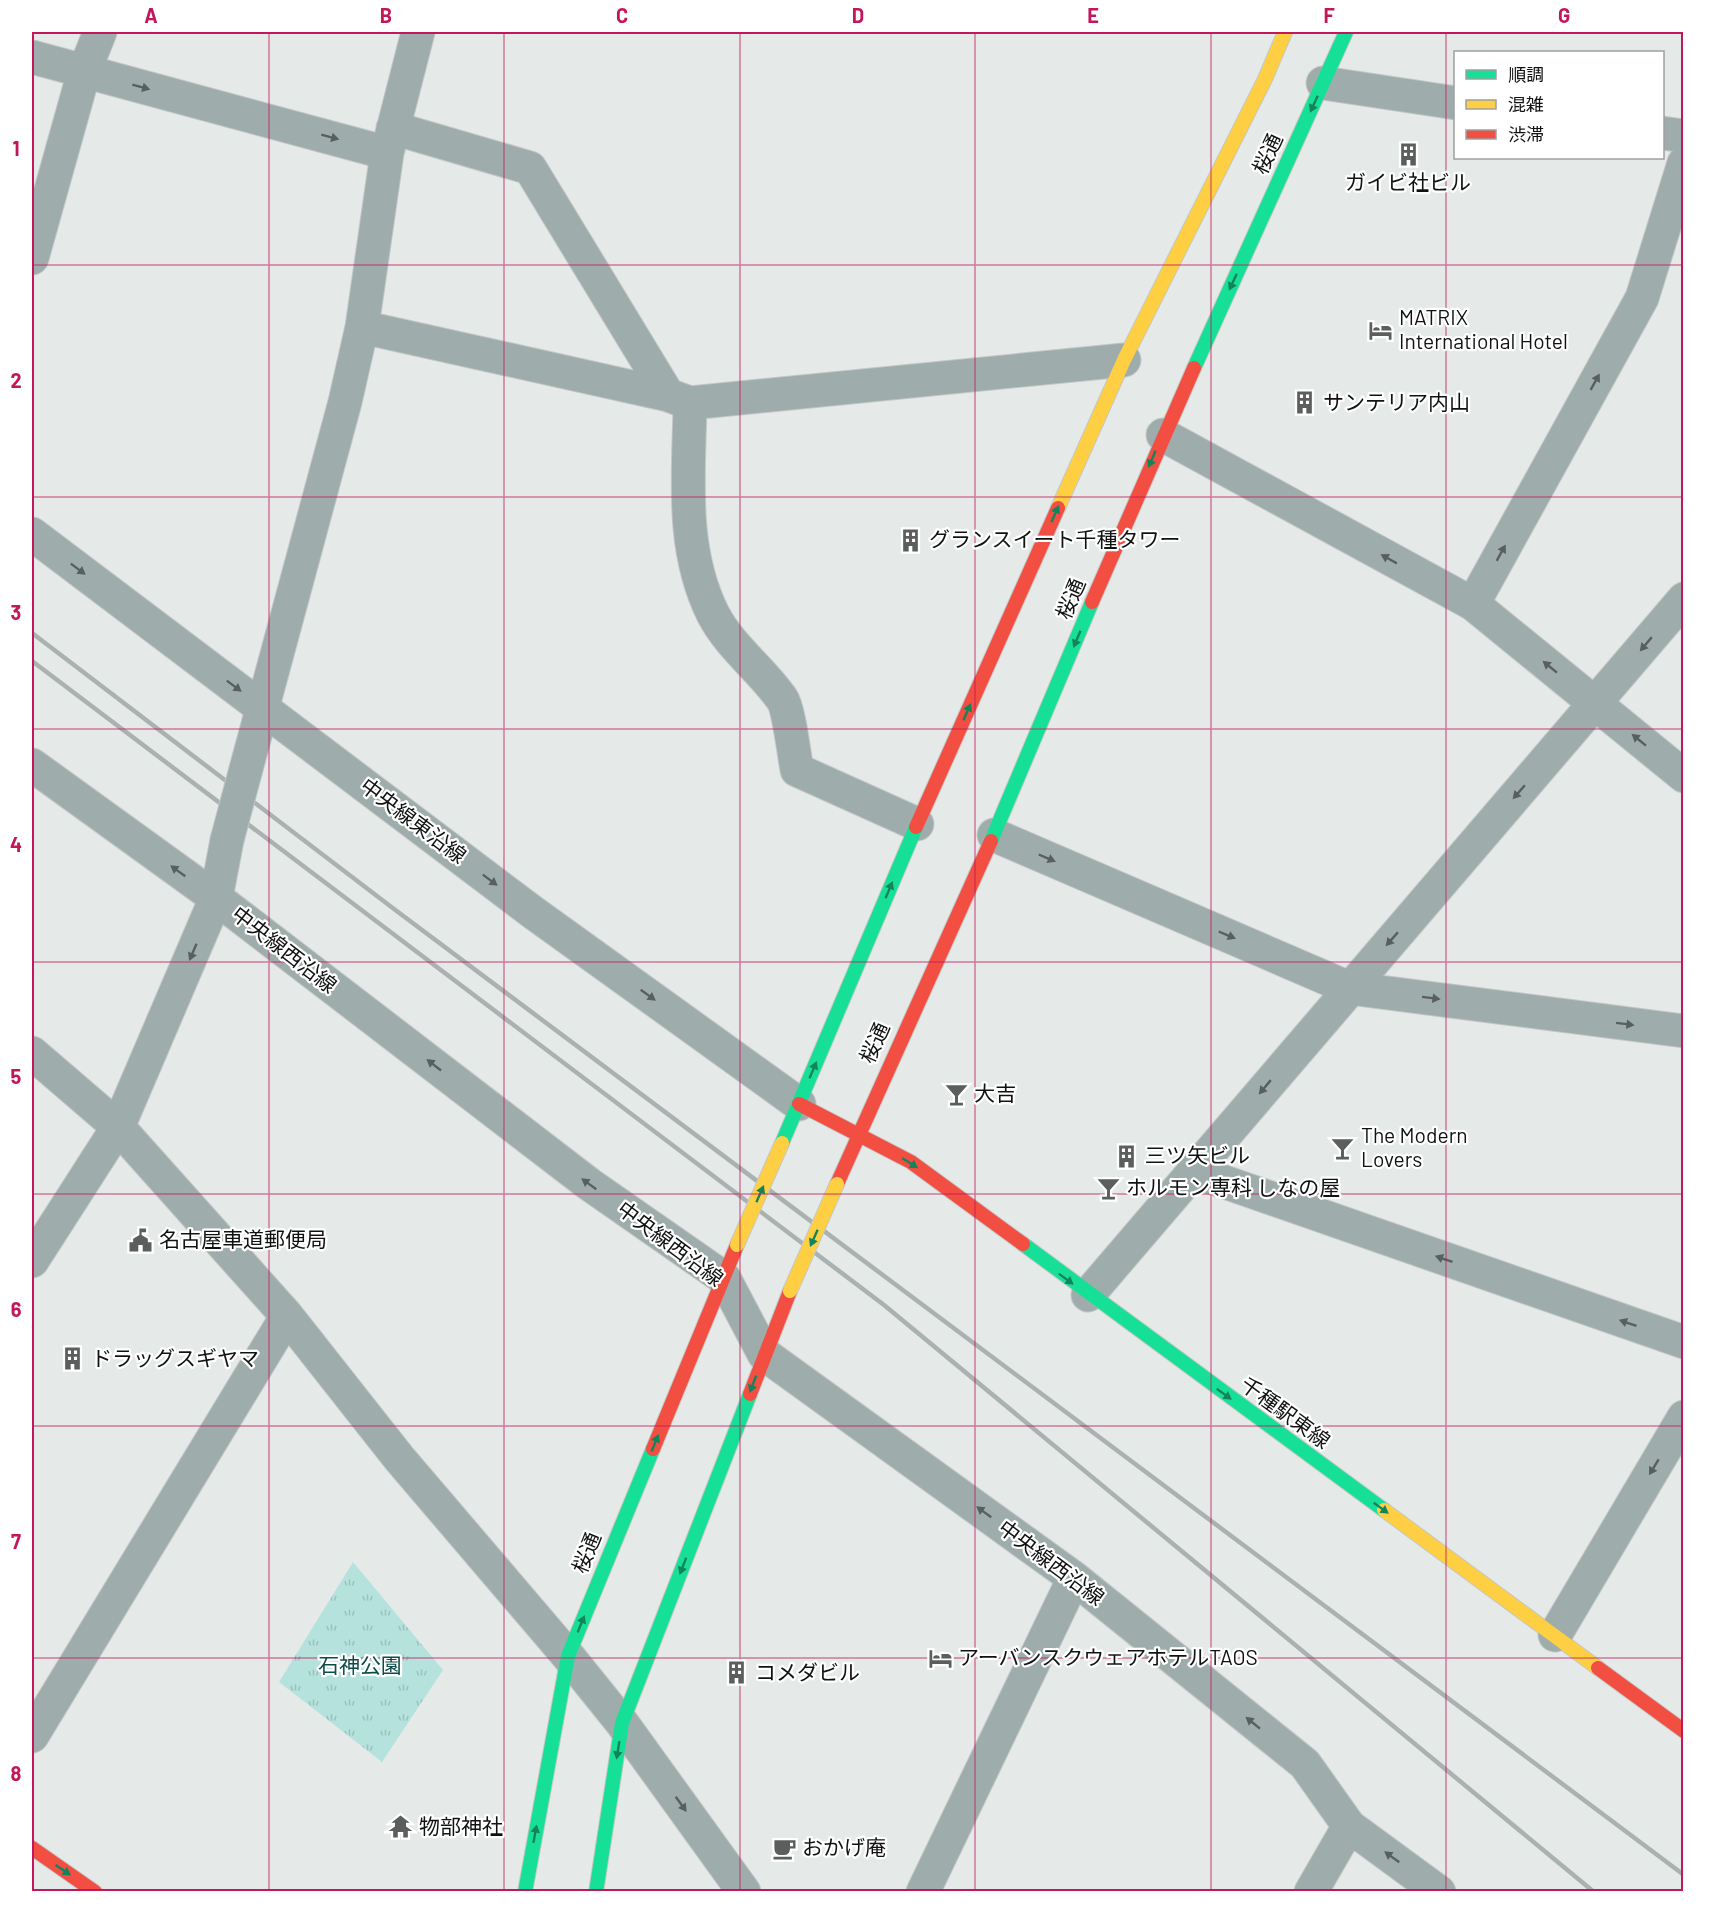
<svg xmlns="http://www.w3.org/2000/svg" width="1715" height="1923" font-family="Barlow,'Noto Sans JP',sans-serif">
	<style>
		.grass { fill: url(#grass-tufts) }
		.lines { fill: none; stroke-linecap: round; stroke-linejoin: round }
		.street-casing { stroke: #c4c7c6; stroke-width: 35 }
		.fast-casing { stroke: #c4c7c6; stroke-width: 16 }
		.slow-casing { stroke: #c4c7c6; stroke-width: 16 }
		.jam-casing { stroke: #c4c7c6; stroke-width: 16 }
		.street { stroke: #9eadab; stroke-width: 33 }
		.fast { stroke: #16e098; stroke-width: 14 }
		.slow { stroke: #ffcf43; stroke-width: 14 }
		.jam { stroke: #f24e42; stroke-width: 14 }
		.rail { stroke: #aab2b1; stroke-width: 4.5 }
		.street-bridge-casing { stroke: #c4c7c6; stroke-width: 35; stroke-linecap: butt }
		.slow-bridge-casing { stroke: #c4c7c6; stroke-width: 16; stroke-linecap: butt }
		.street-bridge { stroke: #9eadab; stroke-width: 33 }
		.slow-bridge { stroke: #ffcf43; stroke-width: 14 }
		.oneway { fill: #57605e }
		.oneway2 { fill: #13835b }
		.grid { fill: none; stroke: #c2185b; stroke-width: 1.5; stroke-opacity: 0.55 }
		.labels { text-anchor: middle; stroke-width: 4.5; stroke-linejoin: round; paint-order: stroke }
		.street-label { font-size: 21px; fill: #101211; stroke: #fff }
		.poi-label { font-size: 21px; fill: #101211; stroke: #fff; text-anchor: start }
		.park-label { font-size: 21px; fill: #0b4c48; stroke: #fff }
		.neatline { fill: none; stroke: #c2185b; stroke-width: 2 }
		.grid-label { font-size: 20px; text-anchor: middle; font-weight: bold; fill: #c2185b }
	</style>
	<defs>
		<pattern id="grass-tufts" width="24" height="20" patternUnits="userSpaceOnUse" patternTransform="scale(1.5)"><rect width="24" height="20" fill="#b5e2dd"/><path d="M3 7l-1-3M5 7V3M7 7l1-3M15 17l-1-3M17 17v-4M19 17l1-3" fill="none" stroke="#9bc1bd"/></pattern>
	</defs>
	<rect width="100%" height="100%" fill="#e5eae9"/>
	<path class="grass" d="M353,1562l90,108 -61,92 -103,-80z"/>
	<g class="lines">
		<defs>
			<path id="street" d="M32,57l355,96
				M1323,83l133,20
				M393,128l137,40 138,227
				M1662,133l22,3
				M32,258l52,-186 16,-40
				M362,327l306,68 22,8 434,-43
				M690,403c-1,70 -10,145 23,211 17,33 48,55 69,85 7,10 12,56 15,71l120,54
				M1163,435l310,169 211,172
				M32,534l499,377 268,193
				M1473,604l169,-306 42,-135
				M32,765l184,133 373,286 135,94 40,76 310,224 231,186 44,62 90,66
				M246,769l99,-367 17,-75 25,-174 31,-121
				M994,835l355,153 335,43
				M32,1053l86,74 169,189 112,142 169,198 54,67 122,169
				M1193,1171l491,171
				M32,1261l86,-134 98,-229 11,-58
				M1088,1295l596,-696
				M1555,1635l129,-218
				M32,1736l255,-420
				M923,1892l151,-314
				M1311,1892l38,-66"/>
			<path id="fast" d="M1194,368l152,-336
				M991,841l101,-239
				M782,1143l134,-316
				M1023,1244l361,266
				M525,1892l43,-236 85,-207
				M596,1892l26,-169 128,-329"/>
			<path id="slow" d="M1058,508l66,-148 141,-281 20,-47
				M1384,1510l214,158"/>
			<path id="jam" d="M1092,602l102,-234
				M916,827l142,-319
				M799,1104l112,58 112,82
				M837,1184l154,-343
				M750,1394l40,-103
				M653,1449l84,-204
				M1598,1668l86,63
				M32,1848l63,44"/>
		</defs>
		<use href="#street" class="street-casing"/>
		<use href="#fast" class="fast-casing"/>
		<use href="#slow" class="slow-casing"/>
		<use href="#jam" class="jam-casing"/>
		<use href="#street" class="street"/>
		<use href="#fast" class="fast"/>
		<use href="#slow" class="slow"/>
		<use href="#jam" class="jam"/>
		<path class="rail" d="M32,633l362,276 1290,966
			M32,661l852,644 710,587"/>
		<defs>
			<path id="street-bridge" d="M227,840l19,-71"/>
			<path id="slow-bridge" d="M737,1245l45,-102
				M790,1291l47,-107"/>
		</defs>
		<use href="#street-bridge" class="street-bridge-casing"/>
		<use href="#slow-bridge" class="slow-bridge-casing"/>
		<use href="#street-bridge" class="street-bridge"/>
		<use href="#slow-bridge" class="slow-bridge"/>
	</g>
	<defs><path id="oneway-solid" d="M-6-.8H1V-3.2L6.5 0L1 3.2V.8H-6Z" transform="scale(1.5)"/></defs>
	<g class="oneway">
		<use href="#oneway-solid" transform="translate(141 87) rotate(15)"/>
		<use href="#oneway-solid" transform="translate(330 137) rotate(15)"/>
		<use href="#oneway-solid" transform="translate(1595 382) rotate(-61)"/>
		<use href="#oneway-solid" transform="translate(1501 553) rotate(-61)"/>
		<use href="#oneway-solid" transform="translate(1389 559) rotate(-151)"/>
		<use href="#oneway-solid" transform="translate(78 569) rotate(37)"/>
		<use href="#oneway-solid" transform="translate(1646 644) rotate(130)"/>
		<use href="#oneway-solid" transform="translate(1550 667) rotate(-141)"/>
		<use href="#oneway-solid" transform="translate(234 686) rotate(37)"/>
		<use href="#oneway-solid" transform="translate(1639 740) rotate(-141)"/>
		<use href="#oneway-solid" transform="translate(1519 792) rotate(131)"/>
		<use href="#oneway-solid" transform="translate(1047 858) rotate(23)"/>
		<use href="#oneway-solid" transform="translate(178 871) rotate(-144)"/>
		<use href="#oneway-solid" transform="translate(490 880) rotate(37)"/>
		<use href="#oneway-solid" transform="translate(1227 935) rotate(23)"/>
		<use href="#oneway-solid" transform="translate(1392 939) rotate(131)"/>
		<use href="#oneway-solid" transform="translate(193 952) rotate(113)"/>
		<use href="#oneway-solid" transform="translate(648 995) rotate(36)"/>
		<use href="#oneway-solid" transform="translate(1431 998) rotate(7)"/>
		<use href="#oneway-solid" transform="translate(1625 1024) rotate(7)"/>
		<use href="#oneway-solid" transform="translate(434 1065) rotate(-142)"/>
		<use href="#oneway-solid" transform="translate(1265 1087) rotate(130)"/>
		<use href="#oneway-solid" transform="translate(589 1184) rotate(-144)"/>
		<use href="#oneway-solid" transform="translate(1444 1259) rotate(-161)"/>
		<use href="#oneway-solid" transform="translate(1628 1323) rotate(-161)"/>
		<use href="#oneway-solid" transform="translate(1654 1467) rotate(121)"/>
		<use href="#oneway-solid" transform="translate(984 1512) rotate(-144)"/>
		<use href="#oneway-solid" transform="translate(1253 1723) rotate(-141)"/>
		<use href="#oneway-solid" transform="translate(681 1804) rotate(54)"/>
		<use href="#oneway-solid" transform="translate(1392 1857) rotate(-144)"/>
	</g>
	<g class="oneway2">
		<use href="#oneway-solid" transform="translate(1314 104) rotate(115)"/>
		<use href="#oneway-solid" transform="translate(1233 282) rotate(115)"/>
		<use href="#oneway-solid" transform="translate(1152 459) rotate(113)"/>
		<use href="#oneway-solid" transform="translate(1055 514) rotate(-66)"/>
		<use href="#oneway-solid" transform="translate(1077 639) rotate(113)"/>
		<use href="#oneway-solid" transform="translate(967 712) rotate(-66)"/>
		<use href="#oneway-solid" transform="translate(889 890) rotate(-67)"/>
		<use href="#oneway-solid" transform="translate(813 1070) rotate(-67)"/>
		<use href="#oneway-solid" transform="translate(910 1163) rotate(32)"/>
		<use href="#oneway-solid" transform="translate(760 1194) rotate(-66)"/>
		<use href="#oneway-solid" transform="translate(814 1238) rotate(114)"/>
		<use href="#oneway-solid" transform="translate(1066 1279) rotate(37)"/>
		<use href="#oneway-solid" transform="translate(753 1384) rotate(111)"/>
		<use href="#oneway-solid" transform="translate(1224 1394) rotate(36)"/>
		<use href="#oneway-solid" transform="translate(655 1443) rotate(-68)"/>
		<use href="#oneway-solid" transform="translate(1381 1508) rotate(36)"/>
		<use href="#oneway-solid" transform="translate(683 1566) rotate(111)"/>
		<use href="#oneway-solid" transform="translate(581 1624) rotate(-68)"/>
		<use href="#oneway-solid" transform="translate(618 1750) rotate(99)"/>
		<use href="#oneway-solid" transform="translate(535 1834) rotate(-80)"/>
		<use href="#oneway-solid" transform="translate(63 1870) rotate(34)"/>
	</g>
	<path class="grid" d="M269,32v1860M504,32v1860M740,32v1860M975,32v1860M1211,32v1860M1446,32v1860M32,265h1652M32,497h1652M32,729h1652M32,962h1652M32,1194h1652M32,1426h1652M32,1658h1652"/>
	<defs>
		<symbol id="building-bare" viewBox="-9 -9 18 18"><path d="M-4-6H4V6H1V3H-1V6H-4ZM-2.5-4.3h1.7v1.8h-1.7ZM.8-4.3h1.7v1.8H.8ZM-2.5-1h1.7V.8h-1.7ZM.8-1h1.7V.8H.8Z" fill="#5b5e5d" stroke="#fff" stroke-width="2.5" paint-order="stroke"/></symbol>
		<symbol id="hotel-bare" viewBox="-9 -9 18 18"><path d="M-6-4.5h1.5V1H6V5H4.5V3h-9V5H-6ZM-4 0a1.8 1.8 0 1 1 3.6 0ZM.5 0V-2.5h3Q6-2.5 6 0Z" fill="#5b5e5d" stroke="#fff" stroke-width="2.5" paint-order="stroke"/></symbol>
		<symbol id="bar-bare" viewBox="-9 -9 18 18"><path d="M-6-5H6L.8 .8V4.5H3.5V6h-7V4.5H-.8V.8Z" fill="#5b5e5d" stroke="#fff" stroke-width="2.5" paint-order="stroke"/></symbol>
		<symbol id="civic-bare" viewBox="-9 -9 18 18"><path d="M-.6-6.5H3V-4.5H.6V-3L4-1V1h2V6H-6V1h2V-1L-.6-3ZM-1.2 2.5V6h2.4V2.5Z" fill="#5b5e5d" stroke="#fff" stroke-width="2.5" paint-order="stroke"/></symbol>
		<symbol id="temple-bare" viewBox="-9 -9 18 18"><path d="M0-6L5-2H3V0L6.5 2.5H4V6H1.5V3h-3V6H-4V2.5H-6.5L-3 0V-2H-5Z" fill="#5b5e5d" stroke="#fff" stroke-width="2.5" paint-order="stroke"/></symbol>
		<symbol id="cafe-bare" viewBox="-9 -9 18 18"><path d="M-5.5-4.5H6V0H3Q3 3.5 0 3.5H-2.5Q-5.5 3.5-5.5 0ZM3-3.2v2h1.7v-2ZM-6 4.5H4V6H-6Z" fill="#5b5e5d" stroke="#fff" stroke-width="2.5" paint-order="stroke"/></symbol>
	</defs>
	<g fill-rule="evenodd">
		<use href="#building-bare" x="1392" y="138" width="33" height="33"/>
		<use href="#hotel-bare" x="1364" y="314" width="33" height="33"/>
		<use href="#building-bare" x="1288" y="386" width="33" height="33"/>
		<use href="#building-bare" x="894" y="524" width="33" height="33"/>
		<use href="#bar-bare" x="940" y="1078" width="33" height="33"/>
		<use href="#bar-bare" x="1326" y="1132" width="33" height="33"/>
		<use href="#building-bare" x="1110" y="1140" width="33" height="33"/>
		<use href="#bar-bare" x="1092" y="1172" width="33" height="33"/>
		<use href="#civic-bare" x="124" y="1224" width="33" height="33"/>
		<use href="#building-bare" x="56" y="1342" width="33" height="33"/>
		<use href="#hotel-bare" x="924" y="1642" width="33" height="33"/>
		<use href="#building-bare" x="720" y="1656" width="33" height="33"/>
		<use href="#temple-bare" x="384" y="1810" width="33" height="33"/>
		<use href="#cafe-bare" x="768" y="1832" width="33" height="33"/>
	</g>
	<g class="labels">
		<g class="street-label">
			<text transform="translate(1268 154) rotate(-65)" y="7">桜通</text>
			<text transform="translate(1071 599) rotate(-67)" y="7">桜通</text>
			<text transform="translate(413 821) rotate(37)" y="7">中央線東沿線</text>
			<text transform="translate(284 950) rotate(38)" y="7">中央線西沿線</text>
			<text transform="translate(875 1043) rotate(-66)" y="7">桜通</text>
			<text transform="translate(670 1244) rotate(37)" y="7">中央線西沿線</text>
			<text transform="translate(1285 1413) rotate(36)" y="7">千種駅東線</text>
			<text transform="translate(587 1553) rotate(-68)" y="7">桜通</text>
			<text transform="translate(1051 1563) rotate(37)" y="7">中央線西沿線</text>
		</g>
		<g class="poi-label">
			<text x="1408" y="190" text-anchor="middle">ガイビ社ビル</text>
			<text x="1399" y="325">MATRIX<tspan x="1399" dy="24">International Hotel</tspan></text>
			<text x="1323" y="410">サンテリア内山</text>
			<text x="929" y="547">グランスイート千種タワー</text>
			<text x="974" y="1101">大吉</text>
			<text x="1361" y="1143">The Modern<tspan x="1361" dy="24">Lovers</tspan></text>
			<text x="1145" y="1163">三ツ矢ビル</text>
			<text x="1126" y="1195">ホルモン専科 しなの屋</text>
			<text x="159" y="1247">名古屋車道郵便局</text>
			<text x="91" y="1366">ドラッグスギヤマ</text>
			<text x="958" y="1665">アーバンスクウェアホテルTAOS</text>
			<text x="755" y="1680">コメダビル</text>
			<text x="419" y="1834">物部神社</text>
			<text x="802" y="1855">おかげ庵</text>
		</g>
		<g class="park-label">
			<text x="360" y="1673">石神公園</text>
		</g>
	</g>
	<rect width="1715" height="1923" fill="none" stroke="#ffffff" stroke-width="66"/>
	<rect x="1454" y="51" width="210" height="108" fill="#ffffff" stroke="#9fa0a0" stroke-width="1.5"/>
	<rect x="1466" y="70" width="30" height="9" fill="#16e098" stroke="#9fa0a0" stroke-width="1.5"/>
	<text x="1508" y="81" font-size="18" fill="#101211">順調</text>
	<rect x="1466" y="100" width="30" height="9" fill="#ffcf43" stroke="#9fa0a0" stroke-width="1.5"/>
	<text x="1508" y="111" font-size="18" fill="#101211">混雑</text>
	<rect x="1466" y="130" width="30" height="9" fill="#f24e42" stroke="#9fa0a0" stroke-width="1.5"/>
	<text x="1508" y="141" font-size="18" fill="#101211">渋滞</text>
	<rect x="33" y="33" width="1649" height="1857" class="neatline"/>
	<g class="grid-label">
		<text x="151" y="23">A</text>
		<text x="386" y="23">B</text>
		<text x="622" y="23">C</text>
		<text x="858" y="23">D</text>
		<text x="1093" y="23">E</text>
		<text x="1329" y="23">F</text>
		<text x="1564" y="23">G</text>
		<text x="16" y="156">1</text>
		<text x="16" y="388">2</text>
		<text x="16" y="620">3</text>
		<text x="16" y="852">4</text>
		<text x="16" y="1084">5</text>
		<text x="16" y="1317">6</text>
		<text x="16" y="1549">7</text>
		<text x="16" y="1781">8</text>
	</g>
</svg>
